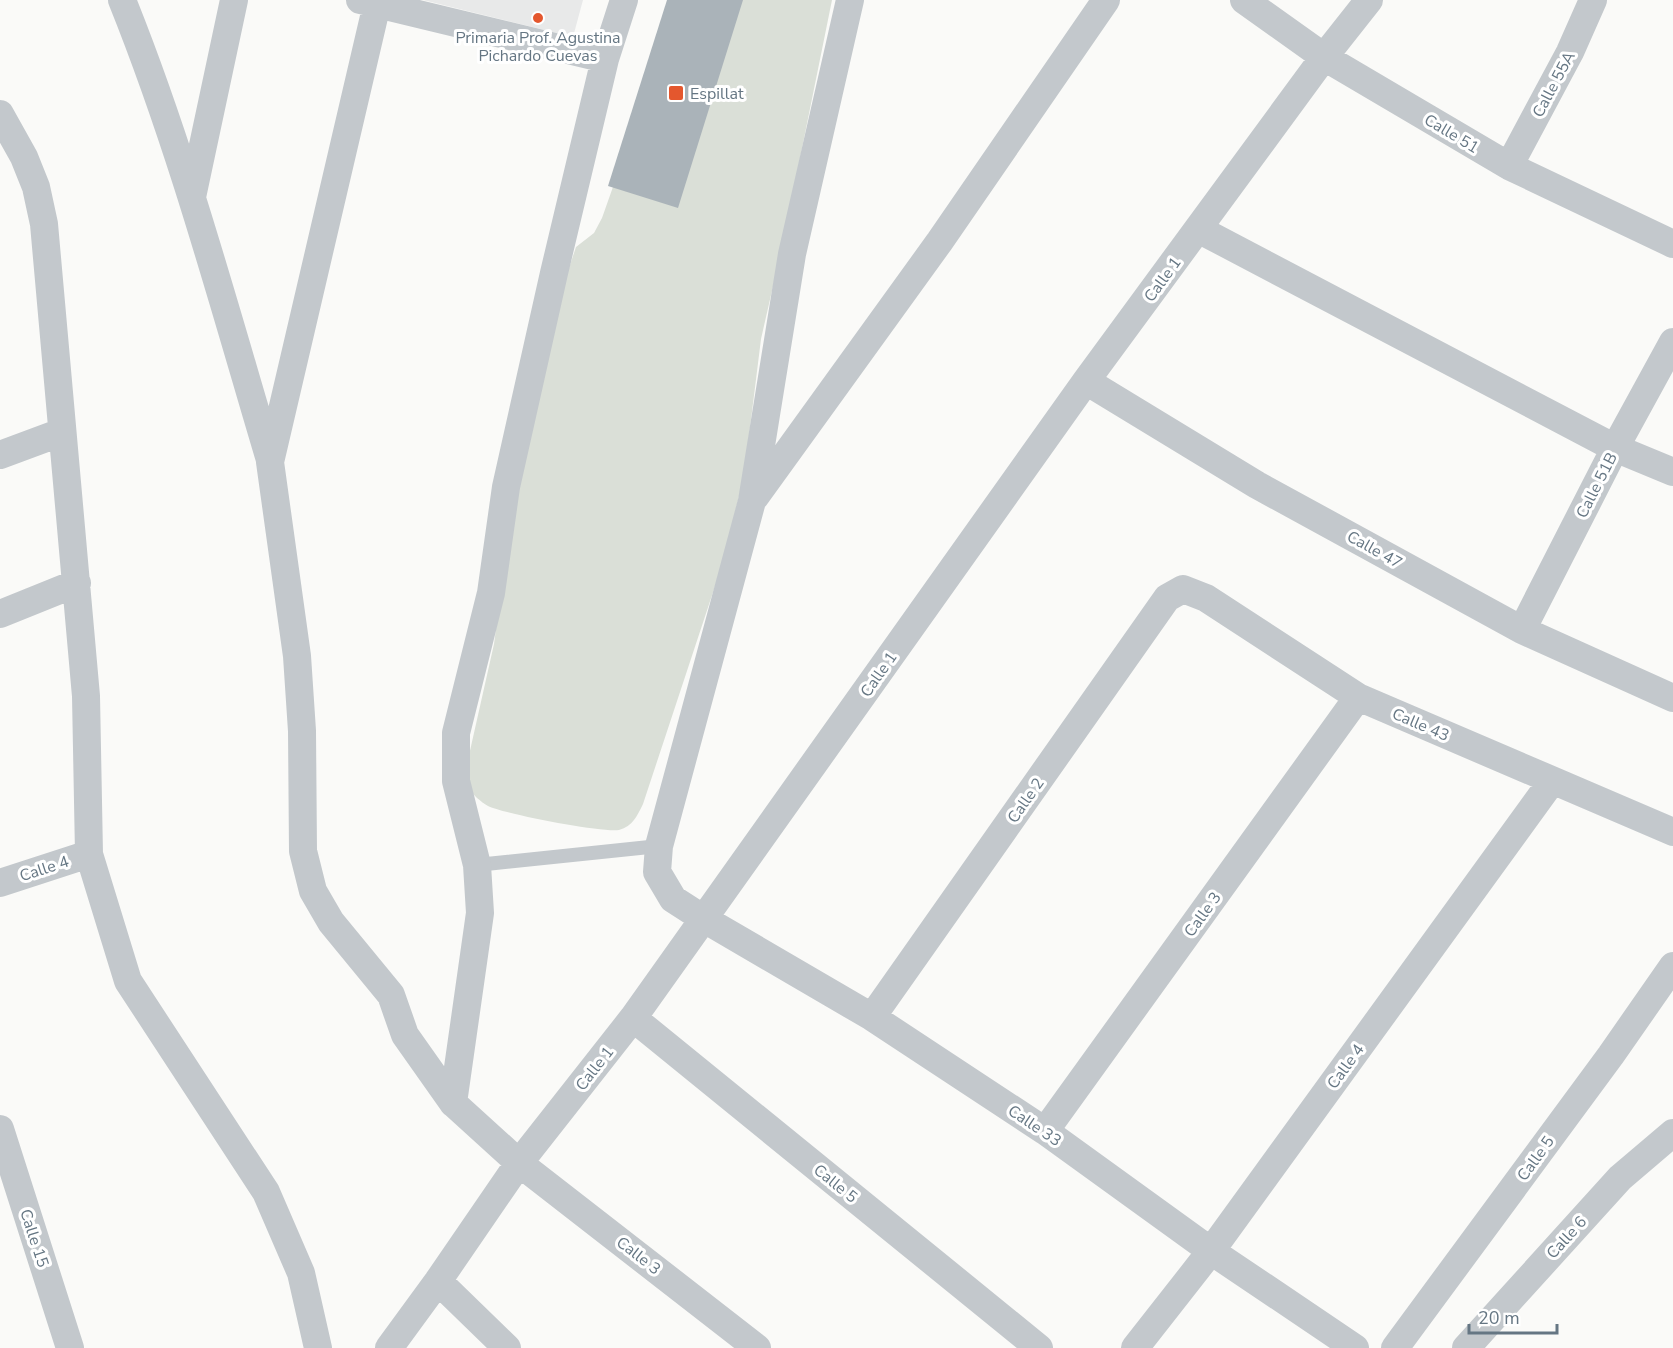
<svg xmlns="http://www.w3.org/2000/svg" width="1673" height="1348" font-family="'Nunito Sans',sans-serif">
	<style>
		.built { fill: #e8e9e9 }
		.green { fill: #dadfd7 }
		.building { fill: #aab3b9 }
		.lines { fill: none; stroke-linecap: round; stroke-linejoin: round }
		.lane { stroke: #c3c8cc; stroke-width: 14 }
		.street { stroke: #c3c8cc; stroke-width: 28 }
		.poi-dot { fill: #e4572e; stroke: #fff; stroke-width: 2 }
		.labels { text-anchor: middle; stroke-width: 6; stroke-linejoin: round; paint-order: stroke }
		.poi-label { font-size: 16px; fill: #657683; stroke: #fff }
		.street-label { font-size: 16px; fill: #657683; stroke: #fff }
	</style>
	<rect width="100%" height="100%" fill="#fafaf8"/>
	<path class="built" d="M423,0h160l-10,37z"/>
	<path class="green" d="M679,0h153l-50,247 -21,92 -17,137 -22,89 -79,239c-6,12 -10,22 -24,26 -16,3 -115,-16 -131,-24 -4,-2 -7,-5 -11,-8 -10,-9 -10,-21 -10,-34l27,-120 17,-128 50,-224 15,-45 18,-14 8,-15z"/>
	<path class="building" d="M667,0h76l-65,208 -70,-22z"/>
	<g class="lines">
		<path class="lane" d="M477,865l182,-19"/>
		<path class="street" d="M122,0c60,149 102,306 148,460
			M360,0l245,59
			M850,0l-58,254 -40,247 -93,345 -2,26 16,27 31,20 168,98 173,114 166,120 144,97
			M1244,0l80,57 185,109 164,78
			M377,4l-107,458 27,194 5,75 1,120 10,40 18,31 60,73 14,40 48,68 66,60 238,185
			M0,114l24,43 12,30 8,37 42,472 3,158 39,127 138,211 35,81 17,75
			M1509,166l61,-114 23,-52
			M192,197l42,-197
			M1198,229l417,219 58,24
			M1086,381l171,104 265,145 151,68
			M0,455l62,-23
			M755,497l185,-256 166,-241
			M0,614l77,-31
			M1522,630l93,-182 58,-106
			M0,883l89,-29
			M872,1017l295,-419 16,-9 23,9 152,99 315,135
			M633,1018l406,330
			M453,1103l27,-190 -3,-48 -21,-84v-48l35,-140 15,-106 48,-214 51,-214 19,-59
			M0,1129l70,219
			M1045,1131l313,-434
			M438,1281l69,67
			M389,1348l49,-67 81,-118 114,-145 453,-637 238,-324 45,-57
			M1135,1348l76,-97 341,-470
			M1395,1348l216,-293 62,-89
			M1466,1348l154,-170 53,-45"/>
	</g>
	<g class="poi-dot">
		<circle cx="538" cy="18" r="6"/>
		<rect x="668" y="85" width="16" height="16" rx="3"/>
	</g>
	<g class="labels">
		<g class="poi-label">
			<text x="538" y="43">Primaria Prof. Agustina<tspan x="538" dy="18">Pichardo Cuevas</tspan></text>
			<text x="690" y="99" text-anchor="start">Espillat</text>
		</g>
		<g class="street-label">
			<text transform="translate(1553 84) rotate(-62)" y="6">Calle 55A</text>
			<text transform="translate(1452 133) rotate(31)" y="6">Calle 51</text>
			<text transform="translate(1162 279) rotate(-54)" y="6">Calle 1</text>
			<text transform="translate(1596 485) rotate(-63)" y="6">Calle 51B</text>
			<text transform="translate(1375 549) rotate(29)" y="6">Calle 47</text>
			<text transform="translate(878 674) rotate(-55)" y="6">Calle 1</text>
			<text transform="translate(1421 724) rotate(23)" y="6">Calle 43</text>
			<text transform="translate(1025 800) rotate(-55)" y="6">Calle 2</text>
			<text transform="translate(44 868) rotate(-18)" y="6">Calle 4</text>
			<text transform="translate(1202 914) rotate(-54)" y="6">Calle 3</text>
			<text transform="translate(1345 1066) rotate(-54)" y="6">Calle 4</text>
			<text transform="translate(594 1068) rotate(-52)" y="6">Calle 1</text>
			<text transform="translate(1035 1125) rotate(34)" y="6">Calle 33</text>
			<text transform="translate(1535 1158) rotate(-54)" y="6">Calle 5</text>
			<text transform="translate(836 1183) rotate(39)" y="6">Calle 5</text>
			<text transform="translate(1566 1237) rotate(-48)" y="6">Calle 6</text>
			<text transform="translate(35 1238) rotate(72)" y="6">Calle 15</text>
			<text transform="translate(639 1255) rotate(38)" y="6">Calle 3</text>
		</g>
	</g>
	<path d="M1469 1324v9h88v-9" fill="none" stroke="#657683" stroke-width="3"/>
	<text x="1478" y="1324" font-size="18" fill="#657683" stroke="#ffffff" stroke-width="4.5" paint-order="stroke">20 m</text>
</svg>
